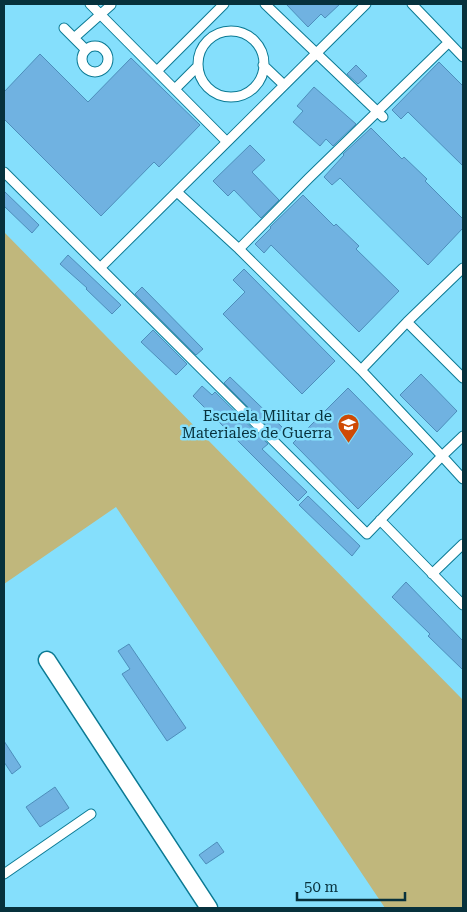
<svg xmlns="http://www.w3.org/2000/svg" width="467" height="912" font-family="'Roboto Serif',serif">
	<style>
		.green { fill: #c0b77c }
		.building { fill: #70b2e1; stroke: #4d8ebb }
		.lines { fill: none; stroke-linecap: round; stroke-linejoin: round }
		.lane-casing { stroke: #0b7a94; stroke-width: 11 }
		.street-casing { stroke: #0b7a94; stroke-width: 19 }
		.lane { stroke: #fff; stroke-width: 9 }
		.street { stroke: #fff; stroke-width: 16 }
		.labels { text-anchor: middle; stroke-width: 5; stroke-linejoin: round; paint-order: stroke }
		.poi-label { font-size: 15px; fill: #07313c; stroke: #85dffc; text-anchor: end }
	</style>
	<rect width="100%" height="100%" fill="#85dffc"/>
	<path class="green" d="M4,232l459,468v208h-78l-269,-401 -112,77z"/>
	<path class="building" d="M286,4h54l-15,14 -4,-4 -13,13z
		M40,54l48,48 43,-44 69,67 -41,42 -5,-5 -53,54 -97,-97v-27z
		M439,62l24,24v80l-55,-54 -7,7 -9,-9z
		M356,65l11,11 -9,8 -11,-10z
		M314,87l42,37 -23,22 -7,-7 -6,7 -27,-24 10,-11 -6,-5z
		M371,128l31,31 2,-2 23,22 -2,2 38,38v9l-35,37 -88,-87 -8,7 -8,-8 20,-22 -1,-1z
		M250,145l15,15 -13,12 27,28 -18,18 -27,-28 -6,6 -15,-15z
		M4,191l35,34 -7,8 -28,-27z
		M303,195l31,31 2,-2 23,22 -3,3 43,42 -40,41 -88,-87 -7,8 -9,-9 16,-16 -1,-1z
		M68,255l53,50 -9,9 -26,-25 1,-1 -27,-24z
		M244,269l91,92 -33,33 -79,-80 22,-22 -12,-12z
		M142,287l61,62 -7,6 -61,-61z
		M153,330l34,34 -11,11 -35,-33z
		M421,374l36,37 -20,21 -37,-37z
		M230,377l53,51 -7,7 -52,-52z
		M202,386l10,9 3,-3 53,52 -6,5 45,43 -9,9 -105,-105z
		M348,388l65,66 -55,55 -65,-66z
		M308,496l52,50 -8,10 -53,-51z
		M406,582l57,59v29l-35,-34 2,-2 -38,-37z
		M129,644l57,84 -19,13 -45,-67 8,-5 -12,-18z
		M4,741l17,26 -9,7 -8,-12z
		M55,787l14,21 -29,19 -14,-20z
		M217,842l7,10 -18,12 -7,-9z"/>
	<g class="lines">
		<defs>
			<path id="lane" d="M90,4l137,138
				M265,4l118,113
				M412,4l51,53
				M64,28l22,22
				M198 64a33 33 0 1 1 66 0a33 33 0 1 1-66 0Z
				M74,38l37,-33
				M448,43l-139,135 -70,71 122,121 81,86 21,-20
				M82 59a13 13 0 1 1 26 0a13 13 0 1 1-26 0Z
				M263,65l21,20
				M157,71l67,-67
				M175,89l23,-23
				M4,172l363,362 75,-78 21,23
				M177,192l62,57
				M101,267l265,-263
				M407,322l56,56
				M361,370l46,-48 56,-54
				M380,520l83,85
				M432,574l31,-30
				M4,874l87,-60"/>
			<path id="street" d="M47,660l162,248"/>
		</defs>
		<use href="#lane" class="lane-casing"/>
		<use href="#street" class="street-casing"/>
		<use href="#lane" class="lane"/>
		<use href="#street" class="street"/>
	</g>
	<defs>
		<symbol id="university-pin" viewBox="-11 -11 22 30"><path d="M0 17L-7.5 6A9.5 9.5 0 1 1 7.5 6Z" fill="#cf4a04" stroke="#85dffc"/><path d="M0-5L7-2L0 1L-7-2ZM-4 1L0 2.5L4 1V4Q0 6-4 4Z" fill="#fff"/></symbol>
	</defs>
	<g fill-rule="evenodd">
		<use href="#university-pin" x="336" y="412" width="25" height="34"/>
	</g>
	<g class="labels">
		<g class="poi-label">
			<text x="332" y="421">Escuela Militar de<tspan x="332" dy="17">Materiales de Guerra</tspan></text>
		</g>
	</g>
	<rect width="467" height="912" fill="none" stroke="#07313c" stroke-width="10"/>
	<path d="M297 892v8h108v-8" fill="none" stroke="#07313c" stroke-width="2.5"/>
	<text x="304" y="892" font-size="15" fill="#07313c" stroke="#85dffc" stroke-width="4" paint-order="stroke">50 m</text>
</svg>
